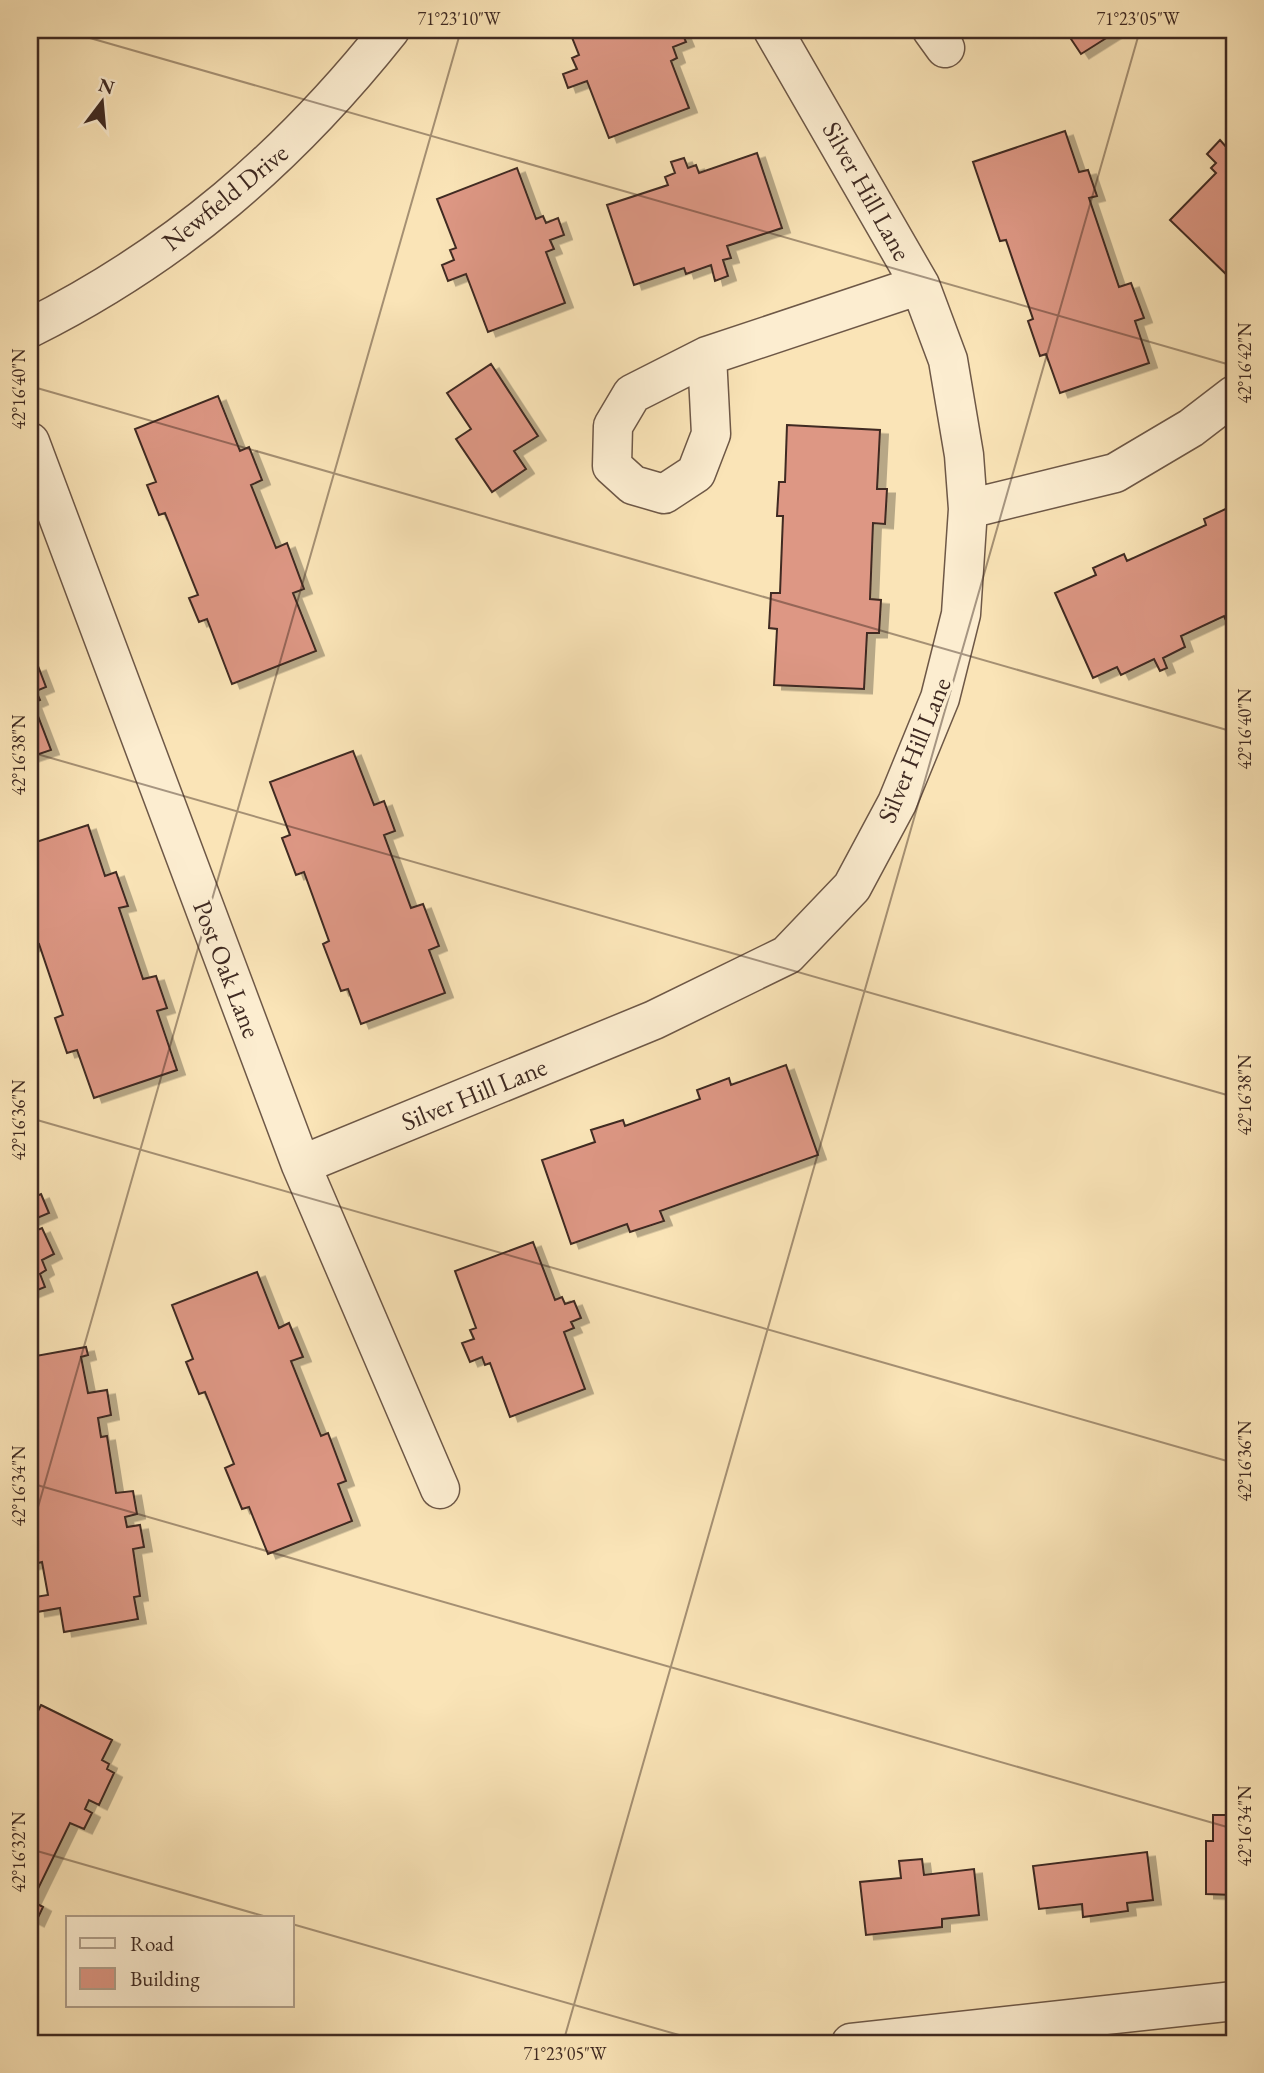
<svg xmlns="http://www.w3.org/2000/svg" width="1264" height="2073" font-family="'EB Garamond',serif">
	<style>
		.building { fill: #dd9784; stroke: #3f2a22; stroke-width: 2; filter: url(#shadow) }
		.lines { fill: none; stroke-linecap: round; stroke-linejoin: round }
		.minor-casing { stroke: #6e5847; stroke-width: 41 }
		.minor { stroke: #fcedd0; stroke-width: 38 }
		.ticks { fill: none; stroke: #3f2a22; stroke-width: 2; stroke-opacity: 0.45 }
		.labels { text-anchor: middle; stroke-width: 7; stroke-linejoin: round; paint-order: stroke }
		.street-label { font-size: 26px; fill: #3f2a22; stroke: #fcedd0 }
		.neatline { fill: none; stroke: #3f2a22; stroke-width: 2.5 }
		.ticks-label { font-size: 18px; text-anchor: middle; fill: #3f2a22 }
	</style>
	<defs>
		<filter id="shadow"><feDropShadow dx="8" dy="4.5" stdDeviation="0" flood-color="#0004"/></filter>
	</defs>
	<rect width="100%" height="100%" fill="#fae4b7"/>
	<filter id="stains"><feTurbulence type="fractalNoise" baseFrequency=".00286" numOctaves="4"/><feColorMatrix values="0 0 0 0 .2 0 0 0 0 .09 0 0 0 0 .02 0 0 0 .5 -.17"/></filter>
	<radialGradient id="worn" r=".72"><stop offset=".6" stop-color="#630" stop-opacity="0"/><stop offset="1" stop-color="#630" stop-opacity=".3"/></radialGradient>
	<path class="building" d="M569,30h112l5,12 -13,5 4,11 -6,3 18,47 -80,30 -22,-57 -19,7 -5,-14 14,-5 -5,-11 7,-3z
		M1065,30h54l-38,24z
		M1065,131l14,41 9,-2 9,26 -8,2 30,89 12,-4 13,35 -9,3 14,42 -89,30 -14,-39 -6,2 -12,-35 5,-2 -27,-79 -6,1 -27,-79z
		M1220,140l7,8 5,-6 2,2v130l-4,4 -60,-58 46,-47 -5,-5 5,-5 -9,-9z
		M757,153l25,75 -55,18 4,12 -8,2 5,16 -13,5 -4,-16 -25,9 -2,-6 -50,17 -27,-80 61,-20 -3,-8 10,-4 -4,-11 13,-4 4,10 8,-3 3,8z
		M517,168l19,51 7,-3 3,7 12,-5 6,17 -14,5 4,9 -8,3 19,51 -77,29 -22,-58 -18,7 -6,-16 12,-5 -4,-10 6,-2 -19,-49z
		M491,364l47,72 -24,15 12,18 -34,23 -36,-53 15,-10 -24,-36z
		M218,396l22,55 9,-4 13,33 -11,5 25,63 11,-5 17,46 -11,4 23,58 -84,33 -25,-65 -8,3 -10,-24 9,-3 -33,-82 -6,2 -12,-30 9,-3 -21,-53z
		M787,425l93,5 -3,59h10l-2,35 -12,-1 -3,76 11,1 -2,33h-12l-3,56 -90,-4 3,-56 -8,-1 2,-35h9l3,-77h-6l2,-34h6z
		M1234,505v117l-6,3 -4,-9 -43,20 4,11 -22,11 4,10 -7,3 -6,-12 -33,16 -4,-8 -24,11 -38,-85 41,-18 -3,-7 31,-14 3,7 79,-36 -2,-6z
		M38,666l8,21 -10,4 4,9 -7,3 18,47 -21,7v-88z
		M353,751l21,54 10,-4 11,30 -11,4 27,73 12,-4 16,42 -10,4 16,43 -84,31 -13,-35 -7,2 -18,-47 6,-3 -25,-69 -8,3 -14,-37 8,-3 -20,-53z
		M88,825l17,51 11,-4 12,34 -9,2 24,71 13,-3 11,32 -10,3 20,59 -83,28 -17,-48 -10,3 -12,-35 8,-3 -24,-71 -9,3v-103z
		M786,1065l32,90 -158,56 4,10 -34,11 -3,-8 -56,20 -29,-84 53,-18 -4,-12 32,-10 2,6 75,-27 -3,-9 32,-12 2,7z
		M41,1194l8,19 -19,8v-22z
		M30,1225l3,7 9,-4 12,26 -12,6 4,10 -6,4 5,13 -15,6z
		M533,1242l22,58 7,-3 3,7 9,-3 7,17 -10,4 3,6 -10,4 21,57 -75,28 -20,-54 -5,2 -3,-8 -12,5 -8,-19 12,-4 -4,-9 6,-2 -21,-57z
		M257,1272l22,56 10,-5 14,34 -12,4 30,75 7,-3 18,48 -8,3 14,37 -84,33 -19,-47 -7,2 -17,-41 9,-4 -29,-72 -6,2 -13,-32 7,-3 -21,-54z
		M86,1347l2,8 -7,2 7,36 19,-3 4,25 -13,3 3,19 6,-1 9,57 17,-2 4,23 -12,3 2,10 13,-2 4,22 -11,2 7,47 -6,1 4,22 -74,13 -4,-24 -23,4 -2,-15 13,-2 -6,-33 -12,3v-14l8,-1 -4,-18h-4v-39l4,-2 -4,-14v-120z
		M41,1705l71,35 -10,20 7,4 -2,5 7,4 -15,32 -10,-5 -4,9 7,4 -8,16 -14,-6 -38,78 11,6 -7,15 -6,-3v-198l2,2z
		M1213,1815h21v80l-28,-1v-53h7z
		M1147,1852l6,48 -26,3 1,8 -45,6 -1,-13 -43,5 -6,-43z
		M922,1859l2,16 50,-6 5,46 -37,4v8l-76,8 -6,-53 41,-4 -2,-17z"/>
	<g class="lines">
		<defs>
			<path id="minor" d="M932,30l13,18
				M30,328c146,-73 259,-171 360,-298
				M707,356l4,78 -15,39 -32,21 -31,-9 -21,-19 1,-40 19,-32 75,-38 213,-71
				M30,442l271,723 139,324
				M968,509l147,-36 76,-45 43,-33
				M301,1165l353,-145 133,-65 65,-68 45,-84 43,-105 21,-84 7,-105 -4,-54 -16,-95 -28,-75 -147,-255
				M851,2043l383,-42"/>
		</defs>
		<use href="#minor" class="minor-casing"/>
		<use href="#minor" class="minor"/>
	</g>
	<path class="ticks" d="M62,30l1172,336M30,386l1204,346M30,752l1204,345M30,1118l1204,345M30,1483l1204,346M30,1535l431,-1505M30,1849l237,68M292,1924l415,119M563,2043l577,-2013"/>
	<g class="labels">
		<g class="street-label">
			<text transform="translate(867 191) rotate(61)" y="9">Silver Hill Lane</text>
			<text transform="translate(225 197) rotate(-39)" y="9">Newfield Drive</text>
			<text transform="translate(914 750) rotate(-68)" y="9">Silver Hill Lane</text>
			<text transform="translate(227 969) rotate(69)" y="9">Post Oak Lane</text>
			<text transform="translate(474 1094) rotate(-22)" y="9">Silver Hill Lane</text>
		</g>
	</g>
	<rect width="1264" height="2073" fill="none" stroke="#fae4b7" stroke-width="77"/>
	<rect x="66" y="1916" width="228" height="91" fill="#fcedd0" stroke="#b09f8a" stroke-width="2"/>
	<rect x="80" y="1938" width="35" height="10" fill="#fcedd0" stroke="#b09f8a" stroke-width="2"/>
	<text x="130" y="1951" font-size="21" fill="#3f2a22">Road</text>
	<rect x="80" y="1968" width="35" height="21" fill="#dd9784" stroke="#b09f8a" stroke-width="2"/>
	<text x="130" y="1986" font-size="21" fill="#3f2a22">Building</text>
	<g transform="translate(102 102) rotate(16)" stroke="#fcedd0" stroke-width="5" paint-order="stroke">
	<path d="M0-5L12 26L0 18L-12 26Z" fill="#3f2a22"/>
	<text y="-10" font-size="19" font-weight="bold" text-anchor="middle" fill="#3f2a22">N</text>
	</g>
	<rect x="38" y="38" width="1188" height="1997" class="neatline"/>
	<g class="ticks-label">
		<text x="459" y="25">71°23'10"W</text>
		<text x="1138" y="25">71°23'05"W</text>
		<text transform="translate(1245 363) rotate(-90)" y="6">42°16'42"N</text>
		<text transform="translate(19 389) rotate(-90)" y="6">42°16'40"N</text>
		<text transform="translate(1245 729) rotate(-90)" y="6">42°16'40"N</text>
		<text transform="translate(19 755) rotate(-90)" y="6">42°16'38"N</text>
		<text transform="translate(1245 1095) rotate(-90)" y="6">42°16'38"N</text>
		<text transform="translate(19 1120) rotate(-90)" y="6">42°16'36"N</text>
		<text transform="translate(1245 1461) rotate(-90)" y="6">42°16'36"N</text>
		<text transform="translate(19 1486) rotate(-90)" y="6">42°16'34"N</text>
		<text transform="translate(1245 1826) rotate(-90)" y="6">42°16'34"N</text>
		<text transform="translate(19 1852) rotate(-90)" y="6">42°16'32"N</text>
		<text x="565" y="2060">71°23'05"W</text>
	</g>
	<rect width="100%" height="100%" filter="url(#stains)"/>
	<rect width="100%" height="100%" fill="url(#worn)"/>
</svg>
